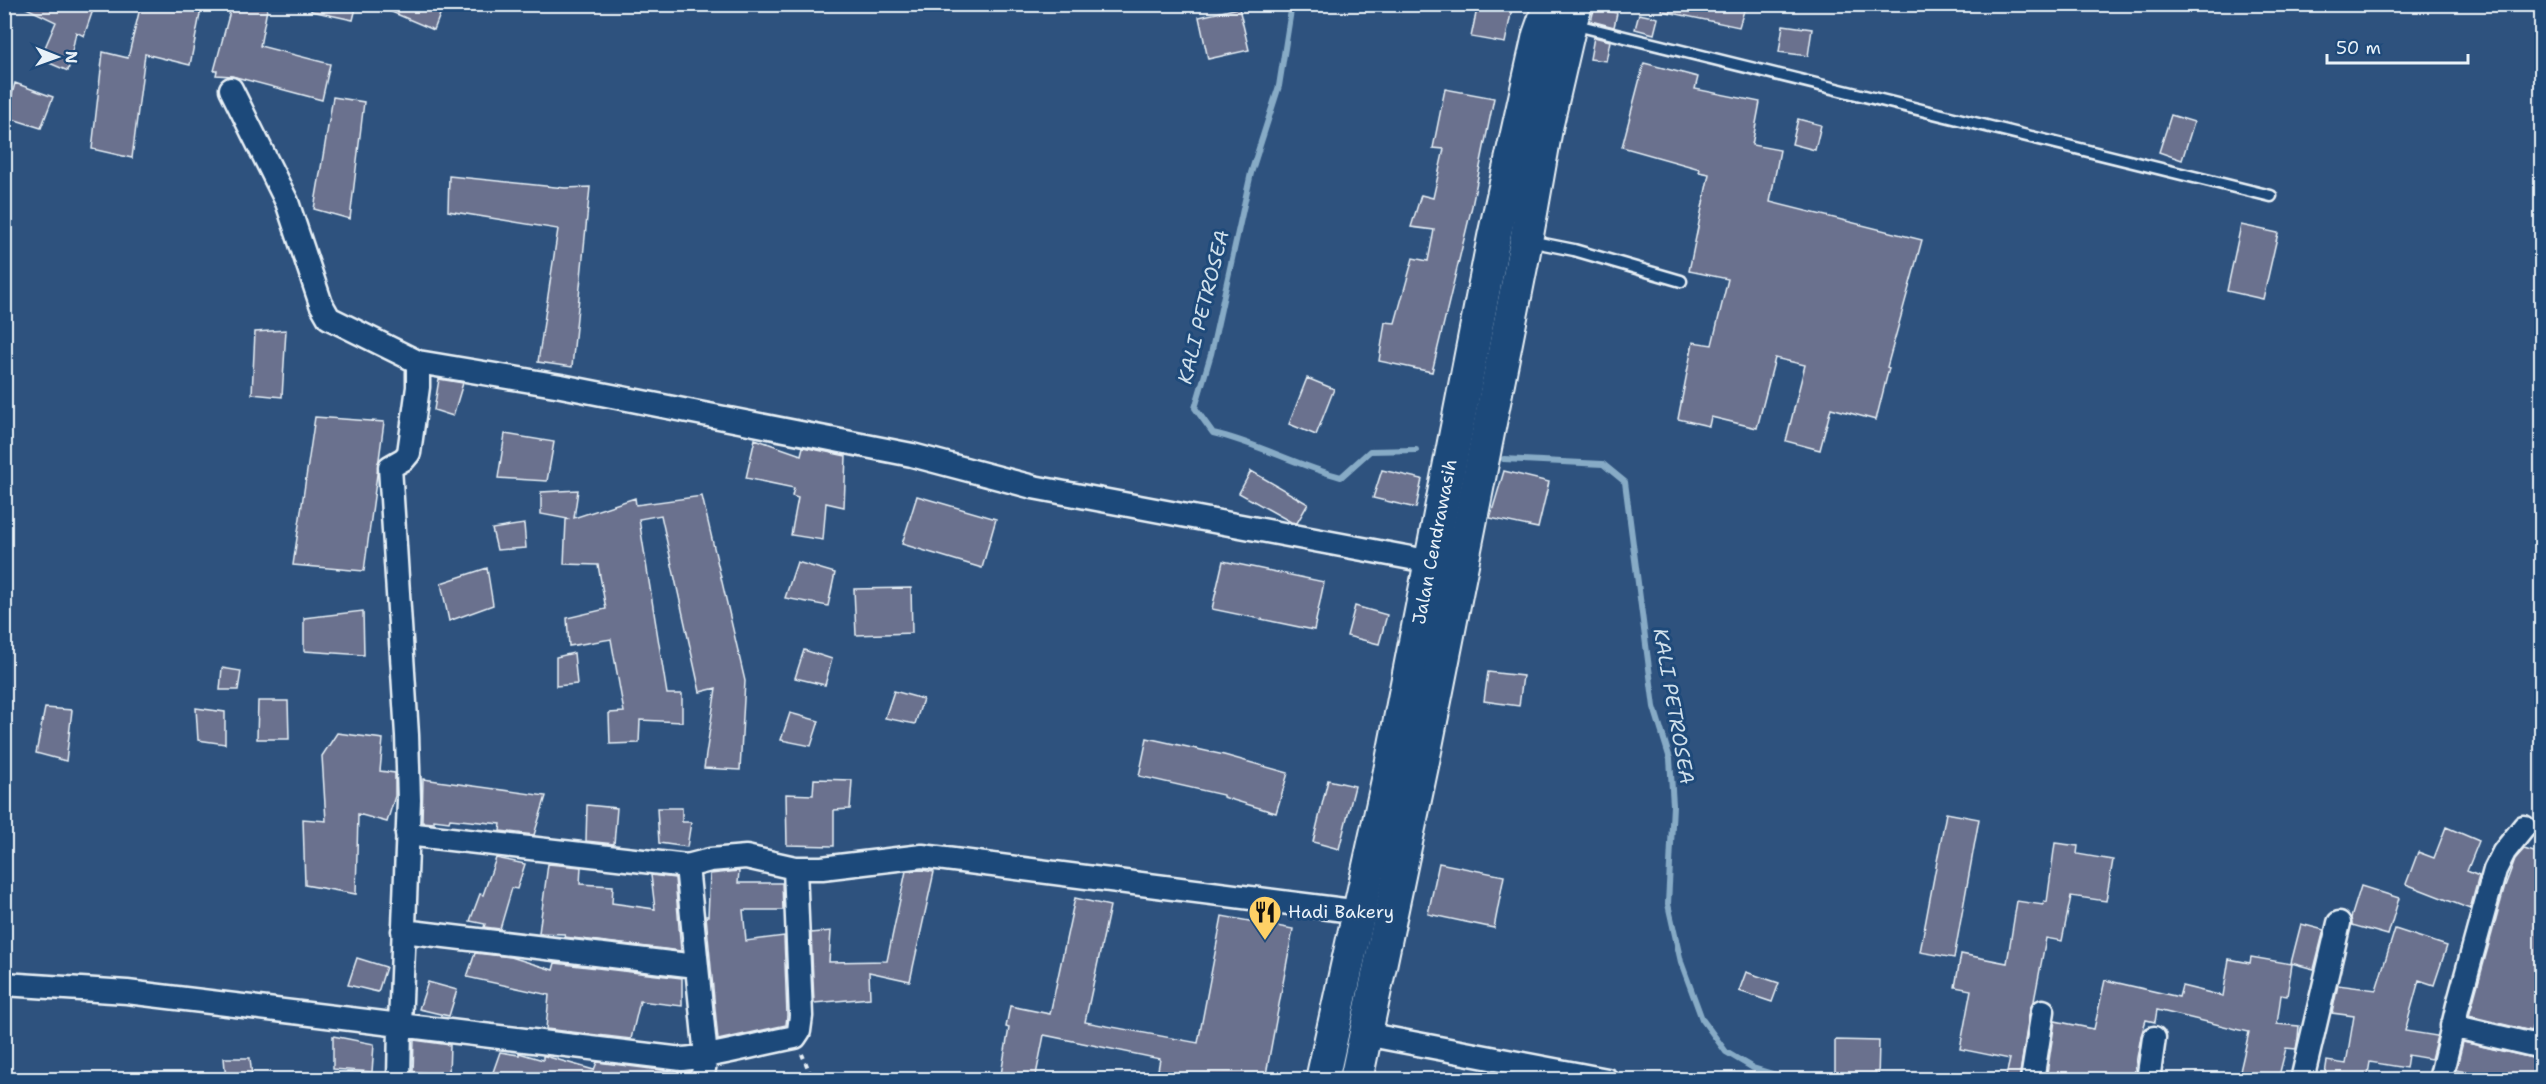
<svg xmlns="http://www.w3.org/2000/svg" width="2546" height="1084" font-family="'Shantell Sans',sans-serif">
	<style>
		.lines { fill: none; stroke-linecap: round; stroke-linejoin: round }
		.stream { stroke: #87abc6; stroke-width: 6 }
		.building { fill: #6a718e; stroke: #e8f1f8; stroke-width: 1.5 }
		.service-casing { stroke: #e8f1f8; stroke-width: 15 }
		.minor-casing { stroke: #e8f1f8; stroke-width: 27 }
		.secondary-casing { stroke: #e8f1f8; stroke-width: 36 }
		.path { stroke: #e8f1f8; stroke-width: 4; stroke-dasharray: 4.5 4.5; stroke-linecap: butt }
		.service { stroke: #1f4a7a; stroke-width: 10 }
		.minor { stroke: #1f4a7a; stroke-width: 22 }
		.secondary { stroke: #1f4a7a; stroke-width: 32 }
		.labels { text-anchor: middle; stroke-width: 6; stroke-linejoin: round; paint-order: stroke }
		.street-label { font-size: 18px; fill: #e8f1f8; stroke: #1f4a7a }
		.poi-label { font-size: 18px; fill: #e8f1f8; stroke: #1f4a7a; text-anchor: start }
		.water-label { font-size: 20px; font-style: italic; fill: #d0e0eb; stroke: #1f4a7a }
	</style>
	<rect width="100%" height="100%" fill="#2e527e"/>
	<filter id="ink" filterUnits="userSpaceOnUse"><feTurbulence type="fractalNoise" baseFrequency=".0167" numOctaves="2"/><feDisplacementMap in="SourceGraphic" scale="12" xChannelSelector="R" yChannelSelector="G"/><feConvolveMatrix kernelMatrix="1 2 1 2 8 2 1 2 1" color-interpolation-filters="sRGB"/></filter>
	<g filter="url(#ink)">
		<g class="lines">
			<path class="stream" d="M1292,4l-13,82 -28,87 -40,181 -16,54 18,25c45,10 84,33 128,44l29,-26 46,-1
				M1504,459l99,5 22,18 29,225 16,52 3,46 -5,99 13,58 21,57 24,33 27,16 39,12"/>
		</g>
		<path class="building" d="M18,4h77l-11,32 -8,-4 -8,39 -28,-12 16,-37z
			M141,4h61l-12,61 -45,-11 -13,104 -40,-9 11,-97 25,6z
			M232,4h36l-8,42 70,18 -8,36 -90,-24 -16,-1 1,-4h-3z
			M311,4h46l-4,16 -42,-9z
			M373,4h71l-10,26z
			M1478,4h35l-8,39 -34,-6z
			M1663,4h83l-7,23 -77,-16z
			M1239,8l10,42 -41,9 -9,-42z
			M1594,9l23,4 -3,14 -23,-6z
			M1639,14l19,4 -4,16 -19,-5z
			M1783,25l29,4 -4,27 -29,-4z
			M1594,37l16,4 -4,20 -16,-2z
			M1644,63l54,14 -3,12 65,13 -8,43 28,5 -10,52 152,38 -35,127 2,1 -13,52 -45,-12 -11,42 -34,-9 19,-76 -30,-7 -18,70 -46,-11 -2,9 -31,-7 15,-77 19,3 16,-66 -39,-8 20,-97 -10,-2 1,-3 -78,-22z
			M15,83l38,14 -12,31 -35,-11z
			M1445,89l49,9 -22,108 -40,166 -53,-11 6,-39 10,1 18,-65 15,3 6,-31 -23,-3 10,-32 12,3 11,-49 -11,-1z
			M333,97l31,5 -14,117 -36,-10z
			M2171,115l23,7 -12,38 -23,-8z
			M1798,119l23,6 -6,25 -23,-6z
			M449,176l116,12 25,-1 -18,180 -34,-5 20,-133 -110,-18z
			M2241,225l37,8 -15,66 -36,-8z
			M286,330l-4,67 -30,-3 3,-62z
			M1307,378l27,11 -18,46 -27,-11z
			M439,379l24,4 -10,33 -19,-6z
			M315,417l69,5 -20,149 -71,-6z
			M505,434l49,8 -7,39 -49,-3z
			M755,439l46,16 2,-8 43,9 -2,51 -18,-4 -3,37 -32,-5 7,-37 -6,-2 2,-8 -48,-10z
			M1382,470l40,9 -6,29 -43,-10z
			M1251,471l57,33 -11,19 -6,-1 -52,-29z
			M1504,471l45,11 -11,46 -48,-10z
			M578,490l-4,28 61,-20 1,7 66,-9 43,185 -5,89 -36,-2 12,-80 -16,4 -39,-177 -22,4 28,175h15v28l-42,-2 -1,23 -29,1 -1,-31 15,-1 -13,-73 -42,7 -2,-28 39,-9 -8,-44 -34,-1 2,-44 2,-1 -27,-5v-22z
			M917,496l79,23 -14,49 -80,-24z
			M524,524l2,24 -29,2 -5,-21z
			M1223,561l101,21 -10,48 -102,-21z
			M797,562l38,11 -7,33 -43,-8z
			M487,568l6,37 -44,16 -8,-38z
			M911,588l1,45 -56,2 -2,-46z
			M1355,606l32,9 -8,29 -32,-8z
			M363,611l1,44 -60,-4v-33z
			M804,650l28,9 -7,26 -30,-7z
			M574,653l3,31 -21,2v-29z
			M222,668l19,3 -3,19h-18z
			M1488,672l35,4 -4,30 -35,-5z
			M894,691l29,8 -8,25 -30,-6z
			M258,701h30l1,38h-32z
			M45,708l27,2 -6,51 -30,-8z
			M196,708l29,4v32l-27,-4z
			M790,713l29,8 -8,25 -30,-6z
			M337,733l46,6 -3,32 15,2v23l-8,26 -29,-8 -2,80 -51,-9 -2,-66 23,2 -4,-65z
			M1147,738l77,17 64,18 -12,40 -53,-16v-2l-84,-19z
			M423,779l123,17 -12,39 -34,-4 1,-7 -51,-5 -1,3 -15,-2v3l-12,-1z
			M814,779l38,1 -2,29 -16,1v36l-47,-1 -1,-51 27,1z
			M1328,780l27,6 -16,63 -26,-7z
			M587,805l30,3 -3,36 -28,-3z
			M657,808h25v14h9l-4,25 -28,-4z
			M1946,813l33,6 -25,139 -34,-6z
			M2446,827l33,14 -12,30 12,5 -9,33 -64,-25 12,-32 16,6z
			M2055,843l23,3 -1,8 36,6 -7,41 -35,-5 -9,45 -16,-3 -12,63 -4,8 -11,71h-14l5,-21 -50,-10 11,-59 -16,-3 6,-33 46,9 10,-62 26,4 1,-4 3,1z
			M2524,849l17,5v141l-10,36 -62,-15 36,-130 10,-27z
			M496,858l29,6 -8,25 -5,-1 -12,41 -16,-2 1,-3 -15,-3 10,-27 3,1z
			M1439,863l65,13 -10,52 -66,-14z
			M548,864l33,3 -1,17 33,2 -1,17 43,6 -4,-34 24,3 6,73 -117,-14 1,-3 -26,-1z
			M922,870l12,2 -24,109 -41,-9 1,26 -56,5 -3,-70 20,-2 -2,31 58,-1 19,-90z
			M739,871l-1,12h44l1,27h-40l3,31 38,-5 3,79 -1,10 -68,15 -12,-124h2l2,-42z
			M2361,886l38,12 -11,37 -36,-10 -1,-7z
			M1075,898l35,8 -25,116 113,21 24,-127 71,13 -28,151h-58l-49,-10 2,-11 -116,-24 -9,45h-35l9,-52 -3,-1 4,-21 40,8z
			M2301,924l23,6 -10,39 -23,-6z
			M2395,929l52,17 -13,39 -15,-5 -14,51 32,5 -6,23 -23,-4 -2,13 -36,-6 -3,18h-43l3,-19 19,3 8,-48 -22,-3 6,-28 38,5z
			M475,953l36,4 42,13 2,-7 127,15v28l-42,-5 -9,38 -85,-10 3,-34 -82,-18z
			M2251,957l41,7 -5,32 -6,-1 -4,29 22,2 -1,12 -2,11 -10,-1 -8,32h-40l11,-48 -92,-22 -2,12 -9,-2 -5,16 -8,44h-87l9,-59 39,8 11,-49 74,17 3,-11 41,10 6,-37 21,4z
			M357,958l29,9 -8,25 -30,-7z
			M1746,972l33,11 -7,19 -33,-11z
			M428,982l29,8 -8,26 -30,-7z
			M333,1036l41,8 -2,28 -39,-3z
			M414,1040l36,5 -1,29 -36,-2z
			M1835,1040l44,1 -1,39h-43z
			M2463,1042l78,18v20h-37l-48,-10z
			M500,1052l19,3v-2l24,7v-4h2l49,14 3,-8 70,9 16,5v4h-171l-20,-5z
			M224,1058h26l2,19 -26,3z"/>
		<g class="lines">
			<defs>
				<path id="service" d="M1572,24l699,172
					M1529,241l45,9 107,31"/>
				<path id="minor" d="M231,89l56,113 34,102 8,14 89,44 143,24 290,57 61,12 121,32 399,75
					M418,362v25l-9,66 -5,6 -14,8 17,268 2,65 -9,225 282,34c38,-3 75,-15 113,-22l4,-6 2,-15 -6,-148
					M407,834l280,32 23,-6 36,-3 49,11h27l100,-12 438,56
					M687,866l19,191 -4,23
					M403,931l293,35
					M4,984l123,8 273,33 -1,55
					M2452,1026l90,21
					M1365,1034l242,46
					M2032,1080l11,-69
					M2148,1080l6,-42
					M2302,1080l37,-157
					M2440,1080l18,-75 37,-135 9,-18 20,-25"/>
				<g id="secondary">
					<path id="s1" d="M1322,1080l68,-309 104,-534 45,-202 11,-31"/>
					<path d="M1356,1080l67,-319 103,-520 20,-113 24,-104 6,-20"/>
				</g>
			</defs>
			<use href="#service" class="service-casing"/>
			<use href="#minor" class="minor-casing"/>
			<use href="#secondary" class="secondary-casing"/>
			<path class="path" d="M802,1054l11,26"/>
			<use href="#service" class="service"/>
			<use href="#minor" class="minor"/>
			<use href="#secondary" class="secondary"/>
		</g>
	</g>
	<defs>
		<symbol id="restaurant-pin" viewBox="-11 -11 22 30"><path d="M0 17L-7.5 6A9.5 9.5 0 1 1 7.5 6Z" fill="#ffd166" stroke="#1f4a7a"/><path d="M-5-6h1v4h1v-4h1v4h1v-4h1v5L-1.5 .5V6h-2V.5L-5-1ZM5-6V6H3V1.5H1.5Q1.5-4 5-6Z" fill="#111"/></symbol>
	</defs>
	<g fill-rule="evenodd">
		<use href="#restaurant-pin" x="1246" y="893" width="38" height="52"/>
	</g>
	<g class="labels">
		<g class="street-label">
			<text dy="6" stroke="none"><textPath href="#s1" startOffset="550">Jalan Cendrawasih</textPath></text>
		</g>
		<g class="poi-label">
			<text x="1288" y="918">Hadi Bakery</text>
		</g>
		<g class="water-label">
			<text transform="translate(1203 307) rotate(-76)" y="7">KALI PETROSEA</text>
			<text transform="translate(1674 706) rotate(80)" y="7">KALI PETROSEA</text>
		</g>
	</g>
	<rect width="2546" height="1084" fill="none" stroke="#1f4a7a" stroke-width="24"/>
	<rect x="12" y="12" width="2522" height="1060" fill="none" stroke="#e8f1f8" stroke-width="2" filter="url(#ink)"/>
	<g transform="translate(57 57) rotate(91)" stroke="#1f4a7a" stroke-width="4.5" paint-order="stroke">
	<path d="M0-4.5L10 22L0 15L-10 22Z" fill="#e8f1f8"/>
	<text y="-9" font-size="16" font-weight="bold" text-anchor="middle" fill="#e8f1f8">N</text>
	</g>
	<path d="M2327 54v9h141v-9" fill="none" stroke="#e8f1f8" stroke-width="3"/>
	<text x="2336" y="54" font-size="18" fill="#e8f1f8" stroke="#1f4a7a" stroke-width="4.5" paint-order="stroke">50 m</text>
</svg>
